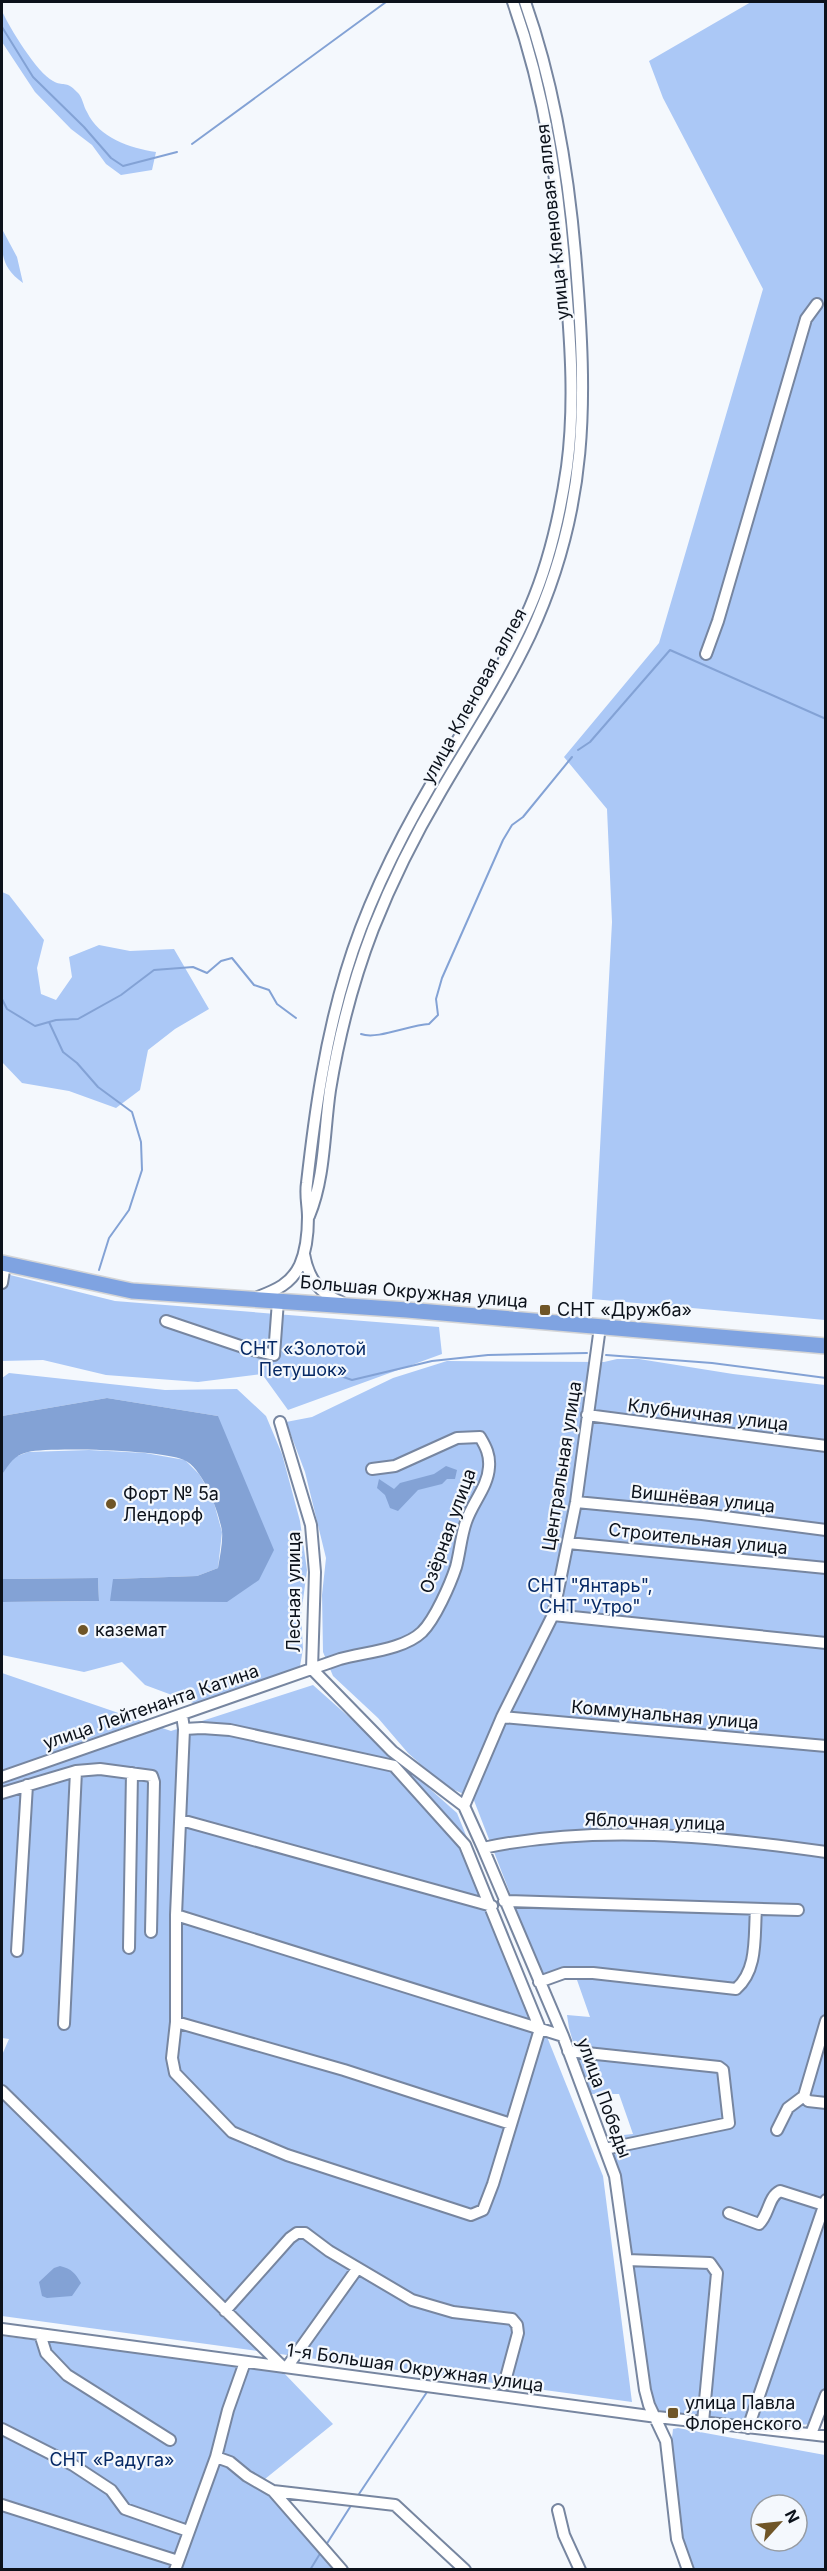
<svg xmlns="http://www.w3.org/2000/svg" width="827" height="2571" font-family="Inter,sans-serif">
	<style>
		.green { fill: #abc8f6; fill-rule: evenodd }
		.water { fill: #83a2d5 }
		.lines { fill: none; stroke-linecap: round; stroke-linejoin: round }
		.stream { stroke: #83a2d5; stroke-width: 2 }
		.minor-casing { stroke: #7786a0; stroke-width: 14 }
		.highway-casing { stroke: #d3d4d6; stroke-width: 18 }
		.minor { stroke: #fff; stroke-width: 10 }
		.highway { stroke: #7fa3e1; stroke-width: 15 }
		.poi-dot { fill: #6f5527; stroke: #f4f8fd; stroke-width: 2 }
		.labels { text-anchor: middle; stroke-width: 4.5; stroke-linejoin: round; paint-order: stroke }
		.street-label { font-size: 18px; fill: #0c121b; stroke: #f4f8fd }
		.poi-label { font-size: 18px; fill: #0c121b; stroke: #f4f8fd; text-anchor: start }
		.park-label { font-size: 18px; fill: #062965; stroke: #f4f8fd }
	</style>
	<rect width="100%" height="100%" fill="#f4f8fd"/>
	<path class="green" d="M751,2h74v1318l-233,-21 20,-377 -5,-113 -43,-52 95,-114 104,-354 -100,-191 -14,-37z
		M2,11c7,16 35,62 51,70 10,6 13,-1 24,11 6,5 6,14 10,20 12,26 43,36 69,40l-4,18 -31,5 -15,-11 -14,-19 -21,-16 -36,-37 -33,-50z
		M2,229l15,28 6,26c-21,-15 -22,-29 -21,-54z
		M2,892l7,3 35,45 -7,28 4,26 15,6 16,-23 -3,-20 30,-12 31,6 44,-2 35,60 -34,20 -27,21 -8,40 -24,18 -47,-17 -47,-8 -20,-21z
		M2,1273l113,28 324,26 3,27 -154,56 -26,-36 -64,8 -92,-7 -63,-15 -41,1z
		M617,1359h22l94,15 92,11 1,1014 -8,25 -25,1 -3,3 -51,-4 -87,-15 -47,-272 28,-3 -14,-40h-31l-19,-66 -2,-13 23,2 -13,-37 -32,-4 -6,-8 -66,-170 -28,-12 -37,-33 -30,-35 -45,-42 -10,-24 -1,-57 4,-37 -21,-86 -19,-50 26,-5 81,-39 54,-17 157,1z
		M9,1373l156,17 72,-1 29,27 16,38 18,67 7,49 -6,45 2,34 -4,23 -103,32 -51,-19 -23,-23 -38,10 -82,-17v-53l97,-1 -1,-23 -96,1v-104l10,-17 16,-6 61,-2 56,3 40,7 14,14 13,22 10,36 -4,36 -21,8 -84,3 114,23 -9,-186 -111,-18 -105,18v-38z
		M2,1673l169,58 142,-46 144,128 146,363 29,226 -630,-86v-261l7,-16 -7,-1z
		M2,2336l280,35 51,53 -73,59 81,86 -339,1z
		M678,2428l147,27v114h-139l-15,-122 2,-18zM761,2505h36v36h-36z"/>
	<path class="water" d="M107,1398l111,18 56,134 -15,30 -32,22 -117,-1 3,-22 84,-3 21,-8c2,-12 5,-26 4,-37 -3,-19 -19,-63 -38,-71 -22,-10 -132,-13 -156,-8 -14,3 -19,12 -26,23v-59z
		M446,1466l11,4 -2,9h-8l-5,5 -24,6 -20,21 -8,-3 -5,-13 -8,-7 2,-9 15,10 6,-6 34,-9z
		M98,1578l1,23 -97,1v-23z
		M60,2266c12,3 15,7 21,17l-9,13 -25,2 -5,-2 -3,-14 15,-14z"/>
	<g class="lines">
		<path class="stream" d="M2,27l31,50 51,50 27,31 12,8 54,-14
			M192,144l194,-142
			M578,750l12,-8 80,-92 156,69
			M2,999l5,10 28,17 21,-6 22,-1 43,-24 33,-25 39,-3 14,6 14,-12 11,-3 22,27 15,5 8,14 19,14
			M49,1022l14,30 14,11 21,24 34,25 9,30 1,28 -13,40 -20,28 -10,32
			M361,1034c16,6 48,-9 68,-10l9,-9 -2,-16 6,-21 61,-138 9,-15 11,-8 49,-60
			M606,1355l106,8 114,15
			M314,1373h18l20,7 80,-19 56,-6 99,-2
			M357,2497l70,-105
			M326,2545l26,-41
			M310,2570l11,-18"/>
		<defs>
			<path id="minor" d="M706,654l12,-33 88,-302 11,-15
				M309,1216c16,-38 15,-85 21,-126 9,-55 23,-109 43,-161 19,-48 42,-94 68,-138 30,-52 63,-101 89,-156 59,-127 57,-234 46,-370 -7,-90 -21,-178 -51,-263
				M304,1254c4,24 15,39 37,48
				M2,1283l3,-19
				M258,1297c18,-7 33,-13 42,-32 6,-14 8,-33 8,-48 0,-12 -3,-22 -1,-34 8,-71 18,-142 39,-211 20,-67 51,-129 86,-189 34,-58 71,-114 98,-176 19,-44 30,-92 37,-140 8,-60 4,-120 -1,-180 -7,-98 -20,-192 -53,-285
				M166,1321l83,28 25,6 4,-54
				M587,1415l239,31
				M280,1422l31,103 4,47 -3,97 80,82 72,55 19,42 80,188 52,140 30,214 4,15 17,36 11,98 11,31
				M576,1502l126,12 124,16
				M568,1543l258,25
				M553,1615l273,28
				M182,1715l2,14 18,-1 28,2 164,36 71,79 75,184 -47,155 -10,26 -12,5 -184,-60 -55,-23 -57,-59 -3,-15 4,-36v-107l8,-186
				M502,1717l324,29
				M2,1777l338,-118c25,-7 63,-9 82,-27 13,-13 28,-47 34,-65 4,-15 5,-31 10,-45 6,-19 22,-35 23,-55 1,-12 -3,-20 -9,-30l-23,1 -62,28 -23,3
				M2,1793l74,-22 24,-2 52,7 2,6 -3,150
				M464,1806l38,-89 51,-102 23,-113 24,-175
				M181,1820l311,86
				M483,1848c112,-24 230,-12 343,4
				M504,1901l294,9
				M176,1915l387,121
				M129,1948l3,-175
				M17,1951l10,-166
				M539,1982l25,-9h29l143,16c22,-19 18,-52 20,-80
				M176,2022l168,48 167,54
				M64,2024l12,-253
				M568,2051l151,16 4,3 6,53 -124,26
				M2,2091l281,276
				M804,2096l4,5 18,2
				M777,2130l11,-22 16,-12 22,-75
				M729,2213l30,11c10,-9 9,-27 21,-33l44,14
				M627,2260l83,3 7,10 -14,149
				M225,2311l65,-73 7,-5h8l24,18 83,49 41,12 59,7 5,6 1,8 -14,52
				M2,2329l655,88 169,19
				M40,2334l6,19 21,22 103,65
				M245,2362l-17,48 -12,47 14,5 17,14 26,15 69,79
				M287,2367l70,-98
				M748,2428l78,-228
				M2,2429l71,36 38,25 14,19 63,22
				M811,2434l15,-39
				M273,2491l122,14 70,65
				M2,2505l176,56
				M558,2510l6,25 16,35
				M175,2570l41,-113"/>
			<path id="highway" d="M2,1263l130,28 275,19 419,36"/>
		</defs>
		<use href="#minor" class="minor-casing"/>
		<use href="#highway" class="highway-casing"/>
		<use href="#minor" class="minor"/>
		<use href="#highway" class="highway"/>
	</g>
	<g class="poi-dot">
		<rect x="539" y="1304" width="12" height="12" rx="3"/>
		<circle cx="111" cy="1504" r="6"/>
		<circle cx="83" cy="1630" r="6"/>
		<rect x="667" y="2407" width="12" height="12" rx="3"/>
	</g>
	<g class="labels">
		<g class="street-label">
			<text transform="translate(553 222) rotate(-96)" y="6">улица Кленовая аллея</text>
			<text transform="translate(474 696) rotate(-61)" y="6">улица Кленовая аллея</text>
			<text transform="translate(414 1292) rotate(5)" y="6">Большая Окружная улица</text>
			<text transform="translate(708 1415) rotate(7)" y="6">Клубничная улица</text>
			<text transform="translate(562 1466) rotate(-81)" y="6">Центральная улица</text>
			<text transform="translate(703 1499) rotate(6)" y="6">Вишнёвая улица</text>
			<text transform="translate(448 1531) rotate(-70)" y="6">Озёрная улица</text>
			<text transform="translate(698 1539) rotate(6)" y="6">Строительная улица</text>
			<text transform="translate(294 1592) rotate(-90)" y="6">Лесная улица</text>
			<text transform="translate(151 1707) rotate(-19)" y="6">улица Лейтенанта Катина</text>
			<text transform="translate(665 1715) rotate(5)" y="6">Коммунальная улица</text>
			<text transform="translate(655 1822) rotate(2)" y="6">Яблочная улица</text>
			<text transform="translate(604 2098) rotate(70)" y="6">улица Победы</text>
			<text transform="translate(415 2368) rotate(8)" y="6">1-я Большая Окружная улица</text>
		</g>
		<g class="poi-label">
			<text x="557" y="1316">СНТ «Дружба»</text>
			<text x="123" y="1500">Форт № 5а<tspan x="123" dy="21">Лендорф</tspan></text>
			<text x="95" y="1636">каземат</text>
			<text x="685" y="2409">улица Павла<tspan x="685" dy="21">Флоренского</tspan></text>
		</g>
		<g class="park-label">
			<text x="303" y="1355">СНТ «Золотой<tspan x="303" dy="21">Петушок»</tspan></text>
			<text x="590" y="1592">СНТ "Янтарь",<tspan x="590" dy="21">СНТ "Утро"</tspan></text>
			<text x="112" y="2466">СНТ «Радуга»</text>
		</g>
	</g>
	<rect width="827" height="2571" fill="none" stroke="#0c121b" stroke-width="6"/>
	<g transform="translate(779 2523) rotate(63)"><circle r="28" fill="#f4f8fd" stroke="#979ca3" stroke-width="1.5"/>
	<path d="M0-4.5L10 22L0 15L-10 22Z" fill="#6f5527"/>
	<text y="-9" font-size="16" font-weight="bold" text-anchor="middle" fill="#0c121b">N</text>
	</g>
</svg>
